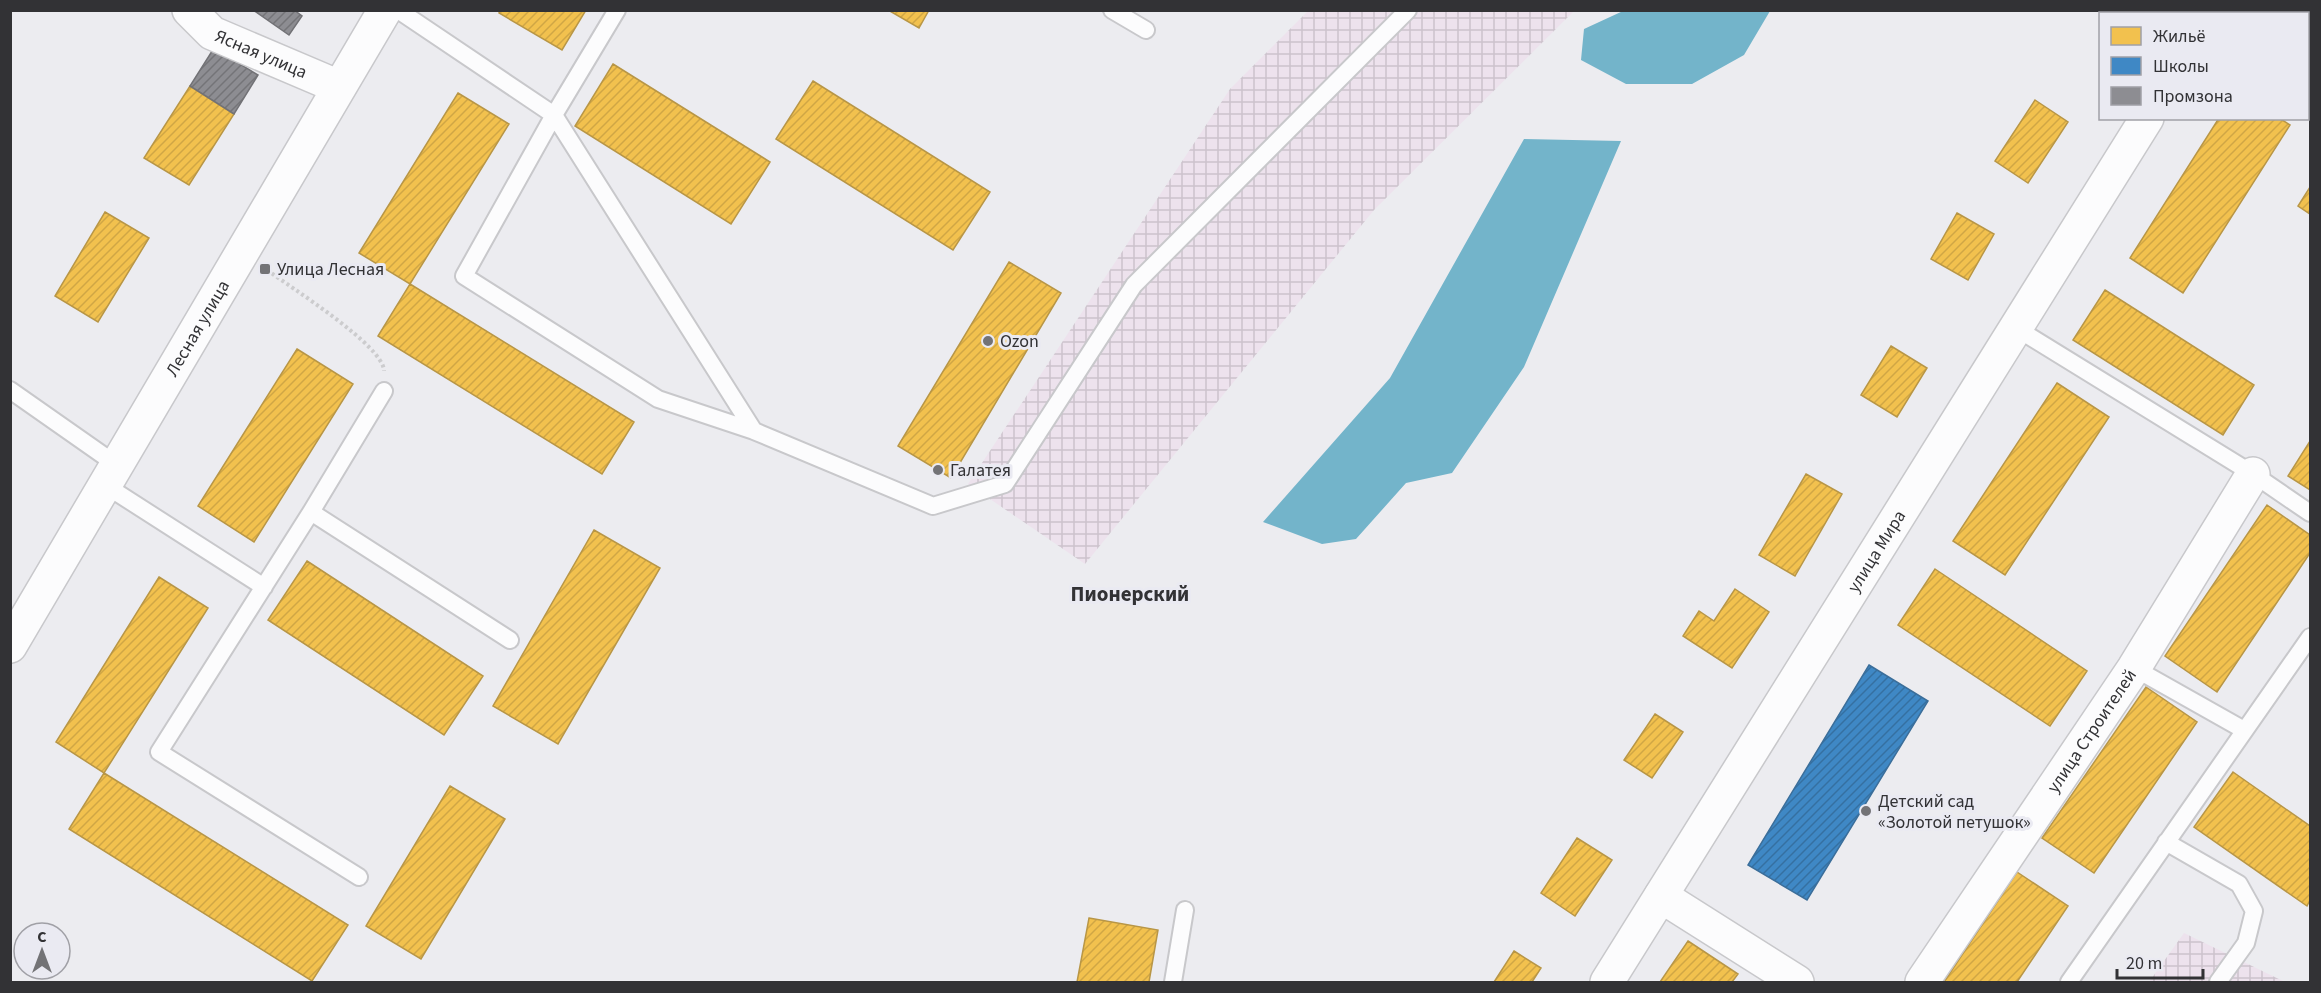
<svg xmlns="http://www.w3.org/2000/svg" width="2321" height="993" font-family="'Source Sans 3',sans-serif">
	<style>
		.industrial { fill: url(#industrial-grid) }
		.water { fill: #73b4ca }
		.homes { fill: url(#homes-hatch); stroke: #b89646; stroke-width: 1.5 }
		.schools { fill: url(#schools-hatch); stroke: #3b6e9a; stroke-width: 1.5 }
		.industry { fill: url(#industry-hatch); stroke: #727276; stroke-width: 1.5 }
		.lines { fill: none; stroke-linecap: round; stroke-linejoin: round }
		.lane-casing { stroke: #c8c8cb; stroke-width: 20 }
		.street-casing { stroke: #c8c8cb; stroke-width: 36 }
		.secondary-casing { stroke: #c8c8cb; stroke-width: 36 }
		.path { stroke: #ccccce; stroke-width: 4; stroke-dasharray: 3 3; stroke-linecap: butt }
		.lane { stroke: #fcfcfd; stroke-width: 16 }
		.street { stroke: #fcfcfd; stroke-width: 33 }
		.secondary { stroke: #fcfcfd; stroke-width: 33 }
		.poi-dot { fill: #737376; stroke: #eaeaf2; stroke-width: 2 }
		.labels { text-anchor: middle; stroke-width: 6; stroke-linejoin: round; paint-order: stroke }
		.street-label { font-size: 18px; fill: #323235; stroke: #eaeaf2 }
		.poi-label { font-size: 18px; fill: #323235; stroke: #eaeaf2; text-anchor: start }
		.quarter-label { font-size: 21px; font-weight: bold; fill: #323235; stroke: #eaeaf2 }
	</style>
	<defs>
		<pattern id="industrial-grid" width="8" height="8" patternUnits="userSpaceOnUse" patternTransform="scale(1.5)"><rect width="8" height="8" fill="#ede2ed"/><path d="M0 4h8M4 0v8" fill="none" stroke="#ccc2cc"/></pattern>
		<pattern id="homes-hatch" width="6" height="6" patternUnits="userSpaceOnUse" patternTransform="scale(1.5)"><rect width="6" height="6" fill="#f2c14e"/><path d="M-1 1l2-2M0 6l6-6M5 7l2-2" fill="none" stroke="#d0a645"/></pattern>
		<pattern id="schools-hatch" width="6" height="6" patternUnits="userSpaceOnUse" patternTransform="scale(1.5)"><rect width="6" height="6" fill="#3f88c5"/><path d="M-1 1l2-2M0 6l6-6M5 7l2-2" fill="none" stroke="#3570a1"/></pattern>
		<pattern id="industry-hatch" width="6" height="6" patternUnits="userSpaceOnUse" patternTransform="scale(1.5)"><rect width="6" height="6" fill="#8d8d92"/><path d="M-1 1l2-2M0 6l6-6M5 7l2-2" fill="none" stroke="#747478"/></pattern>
	</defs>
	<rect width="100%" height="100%" fill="#ececf0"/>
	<path class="industrial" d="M1308,11h266l-200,199 -289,354 -117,-80 262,-395z
		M2266,11h44v27l-2,-2v-22l-37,-1z
		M2184,933l101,49h-136z"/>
	<path class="water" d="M1623,11v-1l147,1 -26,44 -52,29h-66l-45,-24 3,-31z
		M1524,139l97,2 -97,226 -72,106 -46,10 -50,56 -34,5 -59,-22 127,-144z"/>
	<path class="homes" d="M500,10h86l-24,40 -63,-37z
		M888,10h41l-10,18z
		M613,64l157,98 -39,62 -156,-98z
		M813,81l177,111 -37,58 -177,-111z
		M190,86l44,28 -45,71 -45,-27z
		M458,93l51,31 -99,160 -51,-31z
		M2035,100l33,22 -40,61 -33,-22z
		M2219,118h60l11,7 -107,168 -53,-35z
		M2310,187v27l-12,-8z
		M105,212l44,26 -51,84 -43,-26z
		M1957,213l37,21 -26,46 -37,-21z
		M1009,262l52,31 -110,185 -53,-32z
		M410,284l224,138 -32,52 -224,-138z
		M2105,290l149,95 -31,50 -150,-95z
		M1891,346l36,22 -30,49 -36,-22z
		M297,349l56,35 -99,158 -56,-36z
		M2057,383l52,34 -104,158 -52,-34z
		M2310,441v49l-22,-14z
		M1806,474l36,20 -47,82 -36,-21z
		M2267,505l43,30v18l-93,139 -52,-36z
		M594,530l66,38 -102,176 -65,-38z
		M307,561l176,115 -39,59 -176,-115z
		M1935,569l152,102 -37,55 -152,-101z
		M159,577l49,31 -104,165 -48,-31z
		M1735,589l34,23 -37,56 -49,-32 16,-25 15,10z
		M2146,687l51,35 -103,151 -52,-35z
		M1655,714l28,18 -31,46 -28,-18z
		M2233,772l77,54v74l-3,6 -113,-79z
		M104,773l244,152 -36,56 -243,-152z
		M450,786l55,33 -84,140 -55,-33z
		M1577,838l35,22 -37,56 -34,-23z
		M2017,872l51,34 -51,76h-73z
		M1089,918l69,12 -9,52h-72z
		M1688,941l50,33 -6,8h-72z
		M1514,951l27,17 -9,14h-38z"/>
	<path class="schools" d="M1869,665l59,36 -121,199 -59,-35z"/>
	<path class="industry" d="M253,10h41l8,6 -13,19z
		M214,48l44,27 -24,39 -44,-28z"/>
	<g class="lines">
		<defs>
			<path id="lane" d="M398,10l156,105 200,316 179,75 72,-22 129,-199 274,-275
				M617,10l-63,105 -90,161 194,123 96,32
				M1112,10l34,20
				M2308,90l2,2
				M2016,328l237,146 57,39
				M10,390l107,75
				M105,485l159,102
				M311,512l199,128
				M2134,668l110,62
				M2166,842l73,42 15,27 -8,32 -28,39
				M359,877l-200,-125 152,-240 73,-121
				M1173,982l12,-72
				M2069,982l241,-345"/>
			<g id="street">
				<path id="s1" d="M189,10l23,23 127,54"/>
				<path id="s2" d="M10,646l375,-636"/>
				<path d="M1661,896l136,86"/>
				<path id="s3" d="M1922,982l212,-314 119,-194"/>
			</g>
			<g id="secondary">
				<path d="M2192,10v4"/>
				<path id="s4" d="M1607,982l540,-864"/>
			</g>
		</defs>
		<use href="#lane" class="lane-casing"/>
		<use href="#street" class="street-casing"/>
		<use href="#secondary" class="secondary-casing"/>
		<path class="path" d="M267,270c23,17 117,76 117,101"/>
		<use href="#lane" class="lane"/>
		<use href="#street" class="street"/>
		<use href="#secondary" class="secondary"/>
	</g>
	<g class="poi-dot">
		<rect x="259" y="263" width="12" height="12" rx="3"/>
		<circle cx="988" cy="341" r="6"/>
		<circle cx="938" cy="470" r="6"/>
		<circle cx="1866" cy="811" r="6"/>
	</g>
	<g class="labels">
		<g class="street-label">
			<text dy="6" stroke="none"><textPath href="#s1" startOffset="86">Ясная улица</textPath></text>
			<text dy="6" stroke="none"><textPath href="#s2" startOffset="369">Лесная улица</textPath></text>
			<text dy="6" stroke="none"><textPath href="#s4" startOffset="508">улица Мира</textPath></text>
			<text dy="6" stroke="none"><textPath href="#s3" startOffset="303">улица Строителей</textPath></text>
		</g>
		<g class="poi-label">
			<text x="277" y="275">Улица Лесная</text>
			<text x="1000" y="347">Ozon</text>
			<text x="950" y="476">Галатея</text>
			<text x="1878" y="807">Детский сад<tspan x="1878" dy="21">«Золотой петушок»</tspan></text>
		</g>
		<g class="quarter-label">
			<text x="1130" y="601">Пионерский</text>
		</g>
	</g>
	<rect width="2321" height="993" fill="none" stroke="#323235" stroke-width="24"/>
	<rect x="2099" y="12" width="210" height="108" fill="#eaeaf2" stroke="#a0a0a6" stroke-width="1.5"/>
	<rect x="2111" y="27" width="30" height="18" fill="#f2c14e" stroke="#a0a0a6" stroke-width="1.5"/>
	<text x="2153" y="42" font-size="18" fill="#323235">Жильё</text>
	<rect x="2111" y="57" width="30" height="18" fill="#3f88c5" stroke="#a0a0a6" stroke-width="1.5"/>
	<text x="2153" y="72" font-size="18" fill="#323235">Школы</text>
	<rect x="2111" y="87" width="30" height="18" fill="#8d8d92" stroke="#a0a0a6" stroke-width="1.5"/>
	<text x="2153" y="102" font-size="18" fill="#323235">Промзона</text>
	<g transform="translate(42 951)"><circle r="28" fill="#eaeaf2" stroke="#a0a0a6" stroke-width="1.5"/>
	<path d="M0-4.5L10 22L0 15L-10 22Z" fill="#737376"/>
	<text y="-9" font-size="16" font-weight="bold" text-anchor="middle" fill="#323235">С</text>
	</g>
	<path d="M2117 969v9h86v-9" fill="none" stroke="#323235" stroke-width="3"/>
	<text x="2126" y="969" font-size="18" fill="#323235" stroke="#eaeaf2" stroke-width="4.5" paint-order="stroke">20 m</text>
</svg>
